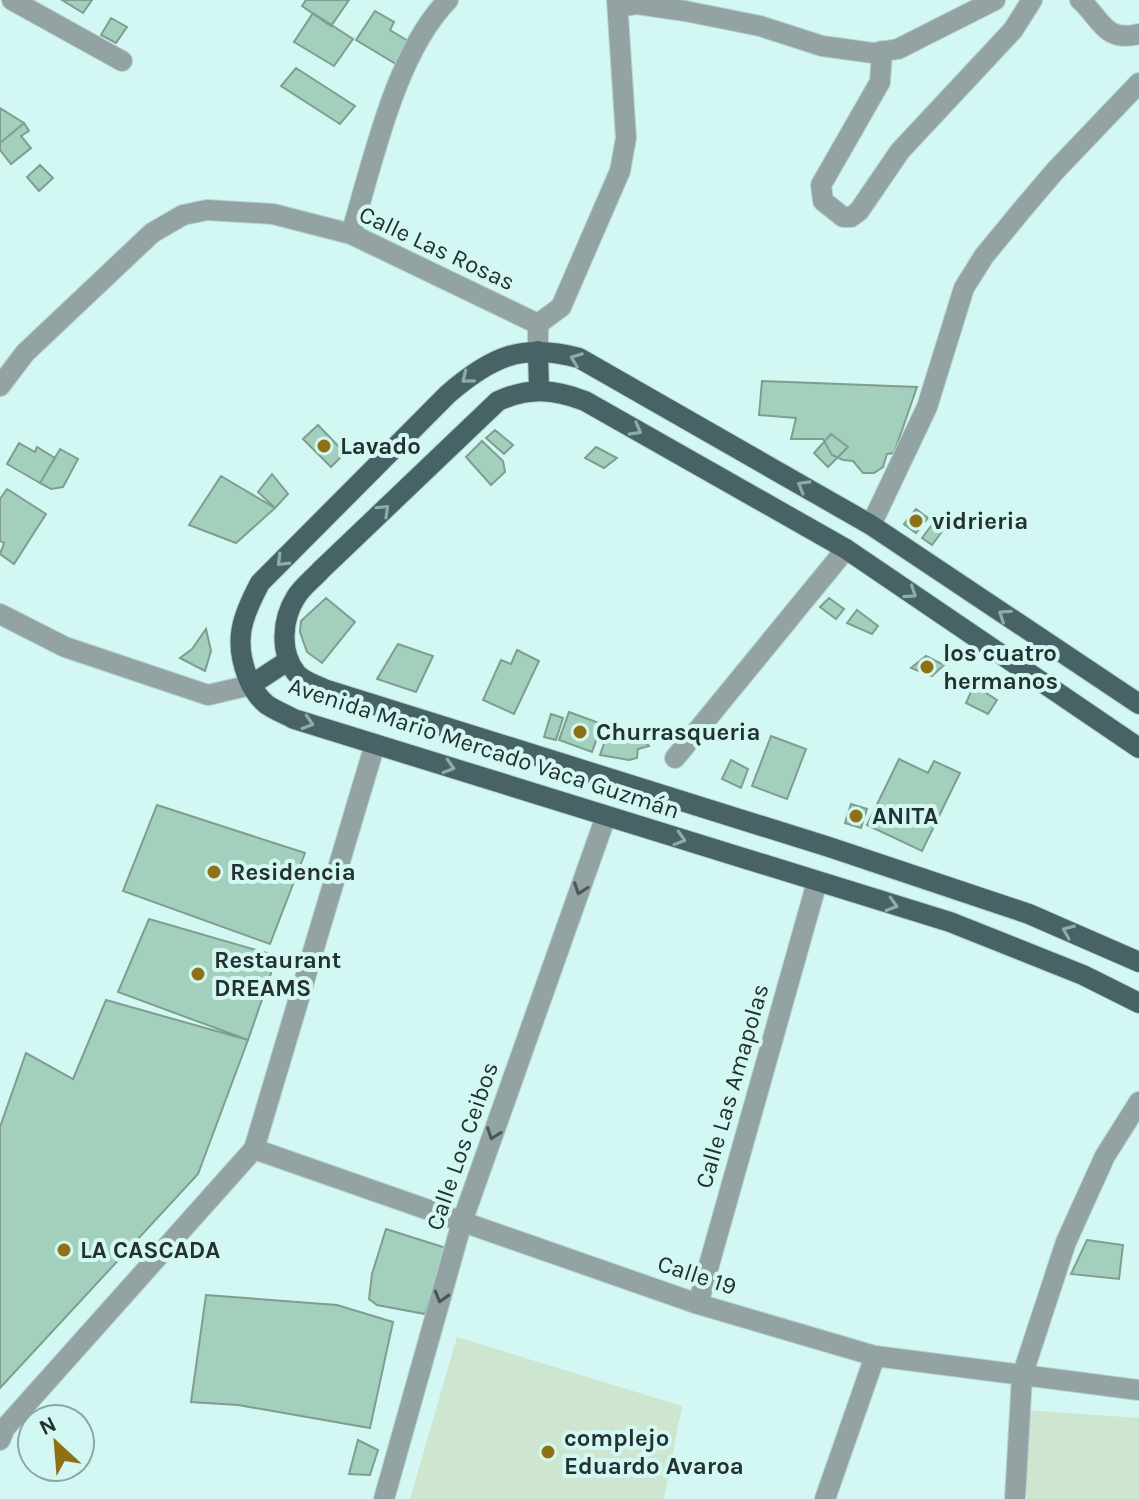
<svg xmlns="http://www.w3.org/2000/svg" width="1139" height="1499" font-family="Karla,sans-serif">
	<style>
		.green { fill: #cee5cf }
		.building { fill: #a2d0bc; stroke: #7f9d90; stroke-width: 2 }
		.lines { fill: none; stroke-linecap: round; stroke-linejoin: round }
		.minor-casing { stroke: #b3d3cf; stroke-width: 22 }
		.primary-casing { stroke: #b3d3cf; stroke-width: 22 }
		.minor { stroke: #93a2a3; stroke-width: 20 }
		.primary { stroke: #476366; stroke-width: 20 }
		.oneway { stroke: #8dadac }
		.oneway2 { stroke: #4a5958 }
		.poi-dot { fill: #8e7115; stroke: #d3f7f2; stroke-width: 3 }
		.labels { text-anchor: middle; stroke-width: 8; stroke-linejoin: round; paint-order: stroke }
		.street-label { font-size: 24px; fill: #23312f; stroke: #d3f7f2 }
		.poi-label { font-size: 24px; font-weight: bold; fill: #23312f; stroke: #d3f7f2; text-anchor: start }
	</style>
	<rect width="100%" height="100%" fill="#d3f7f2"/>
	<path class="green" d="M457,1337l225,69 -18,93h-254z
		M1024,1410l115,8v81h-112z"/>
	<path class="building" d="M62,0h30l-9,13z
		M306,0h43l-18,26 -29,-20z
		M375,11l19,11 -4,8 21,13 -10,24 -45,-27z
		M313,13l40,26 -19,27 -40,-24z
		M111,18l16,9 -11,16 -15,-8z
		M296,68l59,38 -15,18 -59,-38z
		M0,108l24,15 -24,20z
		M24,123l5,8 -8,5 10,12 -20,16 -11,-14v-7z
		M40,165l13,13 -14,13 -12,-14z
		M762,381l155,6 -23,66 -7,1 -4,13 -9,6h-11l-10,-12 -10,-1 -11,-5 -9,-16h-32l5,-21 -37,-3z
		M318,425l27,28 -14,14 -28,-28z
		M495,430l18,15 -9,9 -18,-16z
		M831,434l17,13 -20,20 -14,-14z
		M482,441l21,20 2,11 -14,13 -25,-28z
		M19,443l16,9 2,-5 18,11 -15,25 -33,-19z
		M596,447l21,11 -13,10 -19,-10z
		M60,449l18,10 -15,28 -12,2 -11,-6z
		M272,474l16,20 -13,14 -17,-16z
		M221,476l54,32 -39,35 -47,-18z
		M7,489l39,25 -32,50 -14,-10 4,-11 -4,-2v-42z
		M916,509l12,9 -12,15 -12,-9z
		M934,522l10,7 -12,16 -10,-7z
		M326,598l29,24 -33,41 -15,-11 -7,-20 1,-11z
		M829,598l15,11 -8,10 -16,-12z
		M857,610l21,16 -6,8 -25,-11z
		M206,629l5,22 -6,20 -25,-13 12,-9z
		M398,644l35,12 -17,36 -39,-13z
		M517,650l22,11 -25,53 -31,-14 18,-40 10,4z
		M926,656l18,9 -12,11 -21,-8z
		M974,685l23,15 -9,14 -22,-11z
		M569,712l33,12 -10,28 -33,-12z
		M551,714l12,4 -7,22 -12,-3z
		M610,726l26,4 13,16 -11,3 -1,9 -8,2 -29,-5z
		M771,736l35,13 -19,50 -35,-13z
		M899,759l29,14 6,-12 26,12 -38,78 -55,-26z
		M731,760l17,9 -7,19 -19,-9z
		M851,804l16,5 -6,19 -16,-5z
		M157,805l148,48 -35,91 -147,-53z
		M149,919l128,37 -29,84 -130,-48z
		M106,1000l142,40 -50,134 -198,214v-261l26,-74 47,26z
		M386,1229l60,19 -21,66 -48,-9 -8,-6 3,-25z
		M1087,1240l36,5 -4,34 -48,-5z
		M206,1295l131,10 56,17 -23,106 -132,-23 -47,-3z
		M358,1440l20,10 -8,25 -21,-1z"/>
	<g class="lines">
		<defs>
			<path id="minor" d="M12,0l110,61
				M1080,0c21,18 24,43 59,34
				M618,7l19,-3 48,7 75,15 62,20 51,7 25,-4 97,-49
				M882,51l-2,31 -59,103 2,16 20,16h8l8,-6 41,-60 113,-121 19,-30
				M351,234c22,-72 44,-180 97,-234
				M538,351v-27l23,-17 59,-136 6,-33 -9,-138
				M0,386l25,-33 127,-120 31,-18 24,-5 66,4 78,20 187,90
				M871,525l56,-118 37,-119 20,-32 37,-45 34,-40 84,-88
				M0,614l65,33 143,48 43,-10
				M675,758l171,-209
				M254,1149l444,155 177,52 264,34
				M698,1304l119,-422
				M0,1440l5,-12 249,-279 121,-405
				M384,1499l78,-277 144,-406
				M825,1499l50,-143
				M1015,1499l7,-123 44,-134 39,-86 34,-54"/>
			<path id="primary" d="M538,351l1,39
				M251,685l38,-25
				M1139,704l-268,-179 -292,-167c-57,-15 -87,-2 -131,36l-188,189c-18,34 -27,57 -12,95 4,10 10,19 18,26 8,6 19,10 28,15l656,203 133,53 56,28
				M1139,748l-293,-199 -261,-148c-31,-12 -56,-14 -87,0l-177,169c-8,9 -19,17 -25,27 -14,22 -17,56 1,77 6,7 19,11 27,15l505,158 200,67 110,48"/>
		</defs>
		<use href="#minor" class="minor-casing"/>
		<use href="#primary" class="primary-casing"/>
		<use href="#minor" class="minor"/>
		<use href="#primary" class="primary"/>
	</g>
	<defs><path id="oneway-chevron" d="M-2-3.5L2.5 0L-2 3.5" fill="none" stroke-width="1.6" stroke-linecap="round" stroke-linejoin="round" transform="scale(2)"/></defs>
	<g class="oneway">
		<use href="#oneway-chevron" transform="translate(576 359) rotate(-159)"/>
		<use href="#oneway-chevron" transform="translate(467 378) rotate(141)"/>
		<use href="#oneway-chevron" transform="translate(636 430) rotate(29)"/>
		<use href="#oneway-chevron" transform="translate(803 486) rotate(-150)"/>
		<use href="#oneway-chevron" transform="translate(384 510) rotate(-44)"/>
		<use href="#oneway-chevron" transform="translate(282 561) rotate(135)"/>
		<use href="#oneway-chevron" transform="translate(911 593) rotate(34)"/>
		<use href="#oneway-chevron" transform="translate(1004 615) rotate(-146)"/>
		<use href="#oneway-chevron" transform="translate(308 723) rotate(17)"/>
		<use href="#oneway-chevron" transform="translate(449 767) rotate(17)"/>
		<use href="#oneway-chevron" transform="translate(680 839) rotate(17)"/>
		<use href="#oneway-chevron" transform="translate(892 905) rotate(17)"/>
		<use href="#oneway-chevron" transform="translate(1068 931) rotate(-157)"/>
	</g>
	<g class="oneway2">
		<use href="#oneway-chevron" transform="translate(580 889) rotate(109)"/>
		<use href="#oneway-chevron" transform="translate(493 1134) rotate(109)"/>
		<use href="#oneway-chevron" transform="translate(441 1297) rotate(106)"/>
	</g>
	<g class="poi-dot">
		<circle cx="324" cy="446" r="8"/>
		<circle cx="916" cy="521" r="8"/>
		<circle cx="927" cy="667" r="8"/>
		<circle cx="580" cy="732" r="8"/>
		<circle cx="856" cy="816" r="8"/>
		<circle cx="214" cy="872" r="8"/>
		<circle cx="198" cy="974" r="8"/>
		<circle cx="64" cy="1250" r="8"/>
		<circle cx="548" cy="1452" r="8"/>
	</g>
	<g class="labels">
		<g class="street-label">
			<text transform="translate(437 248) rotate(25)" y="8">Calle Las Rosas</text>
			<text transform="translate(484 748) rotate(18)" y="8">Avenida Mario Mercado Vaca Guzmán</text>
			<text transform="translate(732 1086) rotate(-74)" y="8">Calle Las Amapolas</text>
			<text transform="translate(462 1146) rotate(-71)" y="8">Calle Los Ceibos</text>
			<text transform="translate(697 1275) rotate(18)" y="8">Calle 19</text>
		</g>
		<g class="poi-label">
			<text x="340" y="454">Lavado</text>
			<text x="932" y="529">vidrieria</text>
			<text x="943" y="661">los cuatro<tspan x="943" dy="28">hermanos</tspan></text>
			<text x="596" y="740">Churrasqueria</text>
			<text x="872" y="824">ANITA</text>
			<text x="230" y="880">Residencia</text>
			<text x="214" y="968">Restaurant<tspan x="214" dy="28">DREAMS</tspan></text>
			<text x="80" y="1258">LA CASCADA</text>
			<text x="564" y="1446">complejo<tspan x="564" dy="28">Eduardo Avaroa</tspan></text>
		</g>
	</g>
	<g transform="translate(56 1443) rotate(334)"><circle r="38" fill="#d3f7f2" stroke="#8da8a4" stroke-width="2"/>
	<path d="M0-6L14 30L0 20L-14 30Z" fill="#8e7115"/>
	<text y="-12" font-size="22" font-weight="bold" text-anchor="middle" fill="#23312f">N</text>
	</g>
</svg>
